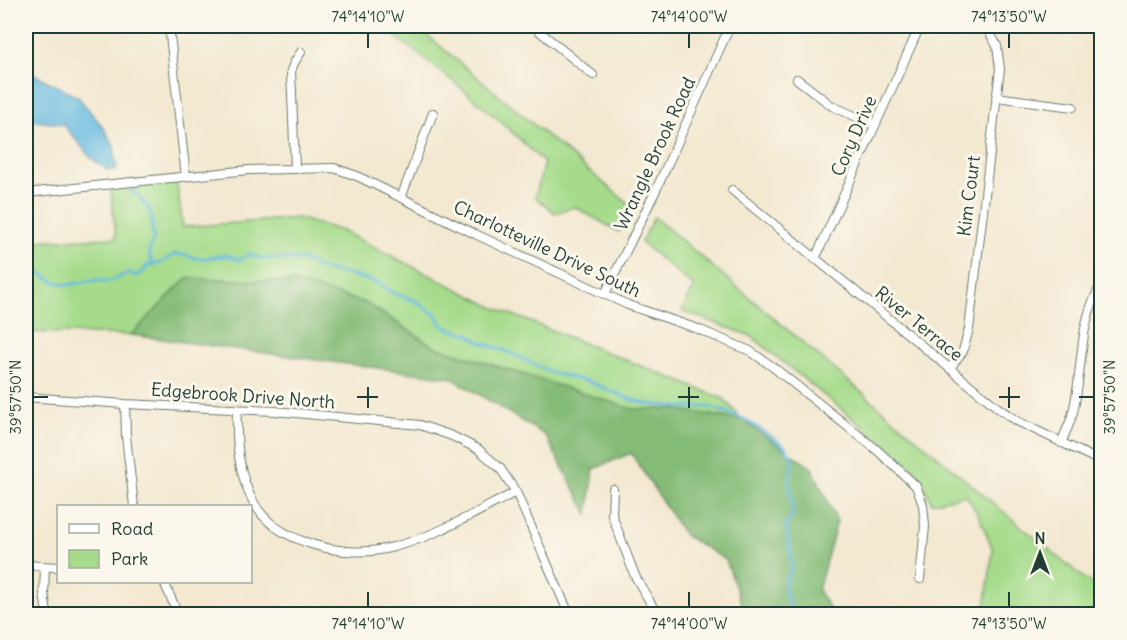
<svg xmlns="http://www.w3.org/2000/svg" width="1127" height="640" font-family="Delius,sans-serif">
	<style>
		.green { fill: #a6db8b; stroke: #628c60; stroke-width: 1.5 }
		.forest { fill: #84bb77; stroke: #527c56; stroke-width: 1.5 }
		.water { fill: #63b9df; stroke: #417b8a; stroke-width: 1.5 }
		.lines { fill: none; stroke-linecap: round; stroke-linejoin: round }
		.stream { stroke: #63b9df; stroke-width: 3 }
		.street-casing { stroke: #69796b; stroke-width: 10 }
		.street { stroke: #fff; stroke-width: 8 }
		.ticks { fill: none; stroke: #1f3d34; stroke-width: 2 }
		.labels { text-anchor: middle; stroke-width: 6; stroke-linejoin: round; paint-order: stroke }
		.street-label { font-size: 18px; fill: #1f3d34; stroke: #fbf7ec }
		.neatline { fill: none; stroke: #1f3d34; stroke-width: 2 }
		.ticks-label { font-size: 15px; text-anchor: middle; fill: #1f3d34 }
	</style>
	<rect width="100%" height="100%" fill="#fbf7ec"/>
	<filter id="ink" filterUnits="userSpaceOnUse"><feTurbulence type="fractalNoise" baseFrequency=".0167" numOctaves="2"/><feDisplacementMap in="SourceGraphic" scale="12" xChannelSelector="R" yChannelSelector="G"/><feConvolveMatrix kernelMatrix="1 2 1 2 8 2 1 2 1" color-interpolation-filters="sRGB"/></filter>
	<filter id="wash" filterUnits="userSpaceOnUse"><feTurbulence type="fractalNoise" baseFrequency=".008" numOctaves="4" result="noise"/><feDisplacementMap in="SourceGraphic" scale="24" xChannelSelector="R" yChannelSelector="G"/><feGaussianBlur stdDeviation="1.35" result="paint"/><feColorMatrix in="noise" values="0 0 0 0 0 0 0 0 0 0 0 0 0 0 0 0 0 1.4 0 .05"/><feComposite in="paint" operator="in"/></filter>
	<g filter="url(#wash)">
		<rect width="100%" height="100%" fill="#f3e8d0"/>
		<path class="green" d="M382,26h34l216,181 -13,25 -44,-25 -20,6 -20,-16 9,-34c-50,-51 -106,-94 -162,-137z
			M176,178l7,49 114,-9 45,13 151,76 231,92 18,21 -69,-11 -40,1 -200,-64 -67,-43 -179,-25 -56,57 -105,-3v-91l90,-3 -6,-54z
			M654,217l346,292 101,83v22h-117l9,-64 -14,-34 -13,-21 -34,8 -16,-33 -165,-134 -69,-25 12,-24 -53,-45z"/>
		<path class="forest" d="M187,278l107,4 72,21 67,43 200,63h40l69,11 70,48 25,53 -19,69 15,24h-88l-19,-54 -42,-25 -53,-82 -37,16 -6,45 -43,-79 -93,-57 -321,-43z"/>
		<path class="water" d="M26,70l52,27 25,30 11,19 3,24h-10l-16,-12 -28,-34 -37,-4z"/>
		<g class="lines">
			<path class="stream" d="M130,189c7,6 19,17 21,26 3,9 -1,13 3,24 -6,9 -6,16 -1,25
				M26,271c13,-2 18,6 29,11 18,6 26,-1 42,-2 3,0 6,1 10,1 7,0 14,-5 22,-8l5,2 7,-1 7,-9 13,-2 14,-9 10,1 14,4 28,-4 12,5 10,-6 10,4 44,2 18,9 30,6 27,8 15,10 23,8 21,15 4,8 6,4 21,6 12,8 31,11 41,20 35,8 43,18 17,5 33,3h28l15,4 23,9 27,18 12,9 8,12c-1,10 -5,21 -3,30 1,14 8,25 -4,36l6,41 -7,16 1,14 8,18"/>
		</g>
	</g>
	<g filter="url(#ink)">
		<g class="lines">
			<defs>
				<path id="street" d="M90,26c21,4 41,3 61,0
					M169,26l17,151
					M533,26l60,49
					M797,79l35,27 43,19
					M996,97l77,10
					M295,168l-4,-97 3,-8 7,-11
					M732,190l266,218 19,13 85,41
					M26,193l223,-23 85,-2 23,8 118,58 153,71 70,24 52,22 23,16 104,83 39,36 7,19 2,21 -5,53
					M401,198l32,-85
					M815,259l105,-233
					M605,294l51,-104 74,-164
					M950,368l13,-17 6,-22 31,-260 -3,-23 -11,-20
					M26,397l99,7 150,7 145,14 32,11 26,13 22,19 16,24 53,122
					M125,404l1,32 8,70
					M237,409c-1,32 1,66 17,94 22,40 90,55 131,46 47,-10 89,-36 131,-57
					M1061,443c4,-10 10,-21 12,-31 11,-44 4,-89 29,-128
					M613,489l-1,26 23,61 22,38
					M26,565l32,2
					M45,567l-1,26 3,21
					M164,582l14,32"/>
			</defs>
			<use href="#street" class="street-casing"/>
			<use href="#street" class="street"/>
		</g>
	</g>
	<path class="ticks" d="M368,33v15M689,33v15M1009,33v15M368,387v21M689,387v21M1009,387v21M33,397h15M357,397h21M678,397h21M999,397h21M1079,397h15M368,592v15M689,592v15M1009,592v15"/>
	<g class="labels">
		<g class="street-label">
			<text transform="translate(854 136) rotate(-66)" y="6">Cory Drive</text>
			<text transform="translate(655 154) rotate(-65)" y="6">Wrangle Brook Road</text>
			<text transform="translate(969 196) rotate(-83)" y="6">Kim Court</text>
			<text transform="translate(547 249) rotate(25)" y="6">Charlotteville Drive South</text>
			<text transform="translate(919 324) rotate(39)" y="6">River Terrace</text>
			<text transform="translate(243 396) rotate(4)" y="6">Edgebrook Drive North</text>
		</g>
	</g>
	<rect width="1127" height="640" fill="none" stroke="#fbf7ec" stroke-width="66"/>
	<rect x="57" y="505" width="195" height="78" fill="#fbf7ec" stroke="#a3ada2" stroke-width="1.5"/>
	<rect x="69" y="524" width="30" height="9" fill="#ffffff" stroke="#a3ada2" stroke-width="1.5"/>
	<text x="111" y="535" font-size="18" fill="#1f3d34">Road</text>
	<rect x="69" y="550" width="30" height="18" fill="#a6db8b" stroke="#a3ada2" stroke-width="1.5"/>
	<text x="111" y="565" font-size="18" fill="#1f3d34">Park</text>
	<g transform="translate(1040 553)" stroke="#fbf7ec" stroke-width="4.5" paint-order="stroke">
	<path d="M0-4.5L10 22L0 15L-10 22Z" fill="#1f3d34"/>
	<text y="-9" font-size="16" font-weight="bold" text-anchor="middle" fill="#1f3d34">N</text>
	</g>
	<rect x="33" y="33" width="1061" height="574" class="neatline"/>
	<g class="ticks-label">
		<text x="368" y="22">74°14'10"W</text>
		<text x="689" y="22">74°14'00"W</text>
		<text x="1009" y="22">74°13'50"W</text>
		<text transform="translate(16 397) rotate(-90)" y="5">39°57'50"N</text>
		<text transform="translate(1110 397) rotate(-90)" y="5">39°57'50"N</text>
		<text x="368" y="629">74°14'10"W</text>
		<text x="689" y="629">74°14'00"W</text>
		<text x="1009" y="629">74°13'50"W</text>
	</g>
</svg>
